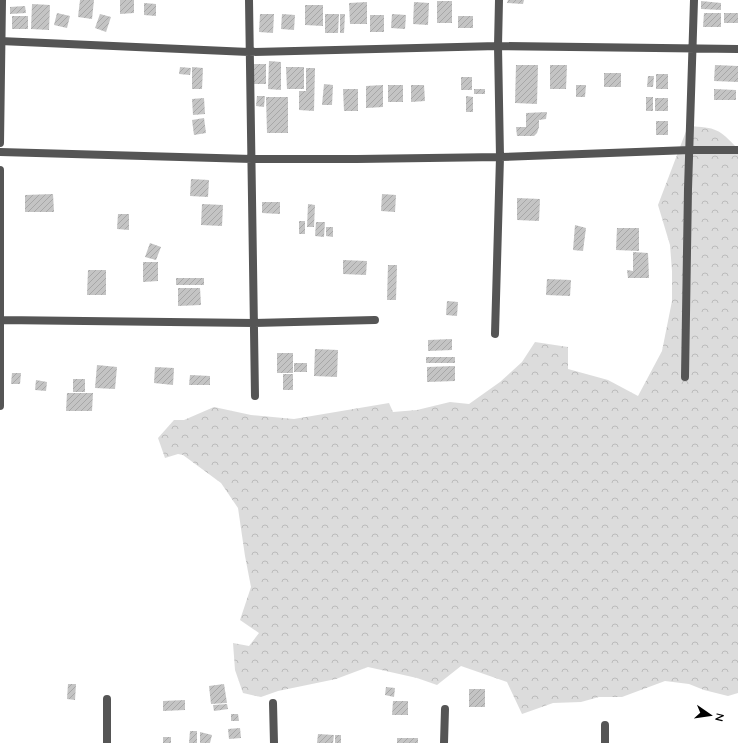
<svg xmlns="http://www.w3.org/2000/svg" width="738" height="743" font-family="Quicksand,sans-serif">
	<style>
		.forest { fill: url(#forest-crowns) }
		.building { fill: url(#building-hatch) }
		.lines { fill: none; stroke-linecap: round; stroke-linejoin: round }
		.street { stroke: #555; stroke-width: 8 }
	</style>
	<defs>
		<pattern id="forest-crowns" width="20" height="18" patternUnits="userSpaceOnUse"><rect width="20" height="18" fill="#dcdcdc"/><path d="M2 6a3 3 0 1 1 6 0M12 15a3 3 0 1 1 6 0" fill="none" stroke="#bbb"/></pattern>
		<pattern id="building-hatch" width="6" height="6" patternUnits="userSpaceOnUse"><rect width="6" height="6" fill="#c4c4c4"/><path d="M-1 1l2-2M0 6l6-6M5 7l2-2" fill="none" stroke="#a7a7a7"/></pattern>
	</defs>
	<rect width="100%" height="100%" fill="#fff"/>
	<path class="forest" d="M688,126c29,2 30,2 50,23v544l-10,3 -24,-6 -15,-6 -24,-3 -43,16h-23l-18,5 -28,1 -31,11 -15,-32 -46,-16 -24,19 -20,-7 -49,-11 -32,12 -58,12 -17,6 -18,-4 -8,-23 -2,-27 16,3 10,-13 -19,-13 11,-33 -6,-31 -7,-48 -17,-25 -38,-28 -5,-1 -13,4 -7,-20 16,-18h10l30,-13 37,8 43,4 95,-16 4,9 24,-2 33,-8 19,2 31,-22 22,-20 13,-20 33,5v22l40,11 30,16 24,-45 10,-50v-30l-2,-26 -12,-40z"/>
	<path class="building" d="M80,0h14l-2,19 -14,-2z
		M120,0h14v13l-14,1z
		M508,0h16l-1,4 -16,-1z
		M437,1h15v22h-15z
		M701,1l20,2v7l-20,-1z
		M367,2v22h-17l-1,-21z
		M414,2l15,1 -1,22 -15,-1z
		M144,3l12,1v12l-12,-1z
		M32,4l18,1 -1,25 -18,-1z
		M305,5h18v21l-18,-1z
		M25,6l1,7 -16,1v-7z
		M57,13l13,3 -3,12 -13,-3z
		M704,13h17v14h-18z
		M724,13h14v10h-14z
		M100,14l11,3 -5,15 -11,-4z
		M260,14h14l-1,19 -14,-1z
		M282,14l13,1 -1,15 -13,-1z
		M325,14h14l-1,19h-13z
		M340,14h5l-1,19h-4z
		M392,14l14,1 -1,14 -14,-1z
		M370,15h14v17h-14z
		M12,16h16v13h-16z
		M458,16h15v12h-15z
		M269,61l12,1v28l-13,-1z
		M253,64h13v20h-13z
		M516,65h22l-1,39 -22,-1z
		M550,65h17l-1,24h-16z
		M715,65l23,1v16l-24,-1z
		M180,67l11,1 -1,7 -11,-1z
		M192,67l11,1 -1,21h-10z
		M286,67h18v22h-17z
		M306,68h9l-1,43 -15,-1v-19h7z
		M604,73h17v14h-17z
		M656,74h12v15h-12z
		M648,76h6l-1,11h-6z
		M461,77h11v13h-11z
		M324,84l9,1 -1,20h-10z
		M383,85v22l-17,1v-22z
		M388,85h15v17h-15z
		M411,85h13l1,16 -14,1z
		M576,85h10l-1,12h-9z
		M343,89h15v22h-14z
		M474,89h11v5h-11z
		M714,89l22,1v10h-22z
		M257,96h8l-1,11 -8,-1z
		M466,96l7,1v15h-7z
		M266,97h22v36h-21z
		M646,97h7v14h-7z
		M204,98l1,16 -12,1 -1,-16z
		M655,98h13v13h-13z
		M547,112l-1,7 -7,1v7l-2,6 -3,3h-17l-1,-9h10v-14z
		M204,118l2,15 -12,2 -2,-15z
		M656,121h12v14h-12z
		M191,179l18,1 -1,17 -18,-1z
		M53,194l1,18h-29v-17z
		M382,194l14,1 -1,17 -14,-1z
		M517,198l23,1 -1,22 -22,-1z
		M262,202h18v12l-18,-1z
		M202,204l21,1 -1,21 -21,-1z
		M308,204l7,1 -1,22h-7z
		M118,214h11v16l-12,-1z
		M299,221h6v13h-6z
		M316,222h9l-1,15 -9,-1z
		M575,225l11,3 -3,23 -10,-1z
		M326,227h7v10l-7,-1z
		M617,228h22v23l-23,-1z
		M150,243l11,4 -5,13 -11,-3z
		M633,252l15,1 1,25h-21l-1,-8 6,1z
		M343,260l24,1 -1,14 -23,-1z
		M143,262h15v19l-15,1z
		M388,265h9l-1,35h-9z
		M88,270h18v25h-19z
		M176,278h28v7h-28z
		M547,279l24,1 -1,16 -24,-1z
		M178,288h22l1,17 -23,1z
		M447,301l11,1 -1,14 -11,-1z
		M452,339v11l-24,1v-11z
		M315,349l23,1 -1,27 -23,-1z
		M277,353h16v20h-16z
		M426,357h29v6h-29z
		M294,363h13v9h-13z
		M97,365l20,2 -2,22 -20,-1z
		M455,366v15l-28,1v-15z
		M155,367l19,1 -1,17 -19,-2z
		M12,373h9l-1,11h-9z
		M283,374h10v16h-10z
		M190,375l20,1v9h-21z
		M73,379h12v13h-12z
		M36,380l11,2 -1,9 -11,-1z
		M67,393h26l-1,18h-26z
		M68,684h8l-1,16 -8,-1z
		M224,684l3,19 -16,1 -2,-18z
		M386,687l9,1 -1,9 -9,-2z
		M469,689h16v18h-16z
		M185,700v10l-22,1v-10z
		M393,701h15v14h-16z
		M227,704l1,5 -14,2 -1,-6z
		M231,714h7l1,7h-8z
		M240,728l1,10 -12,1 -1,-10z
		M190,731h7v12h-8z
		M200,732l12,3 -2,8h-10z
		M318,734l16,1 -1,8h-16z
		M335,735h6v8h-6z
		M163,737h8v6h-8z
		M397,738h21v5h-21z"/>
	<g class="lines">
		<path class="street" d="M249,0l6,396
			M0,41l249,11 249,-6 240,3
			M0,143l2,-143
			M0,152l252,7h105l143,-2 190,-7h48
			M0,170v236
			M0,320l254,3 121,-3
			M495,334l5,-177 -2,-111 1,-46
			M685,377l3,-188 6,-189
			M107,699v44
			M273,703l1,40
			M605,725v18
			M444,743l1,-34"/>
	</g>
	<g transform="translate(710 715) rotate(103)" stroke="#ffffff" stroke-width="3" paint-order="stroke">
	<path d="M0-3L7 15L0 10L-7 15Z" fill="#000000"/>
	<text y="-6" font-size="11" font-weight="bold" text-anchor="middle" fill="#000000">N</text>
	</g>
</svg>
